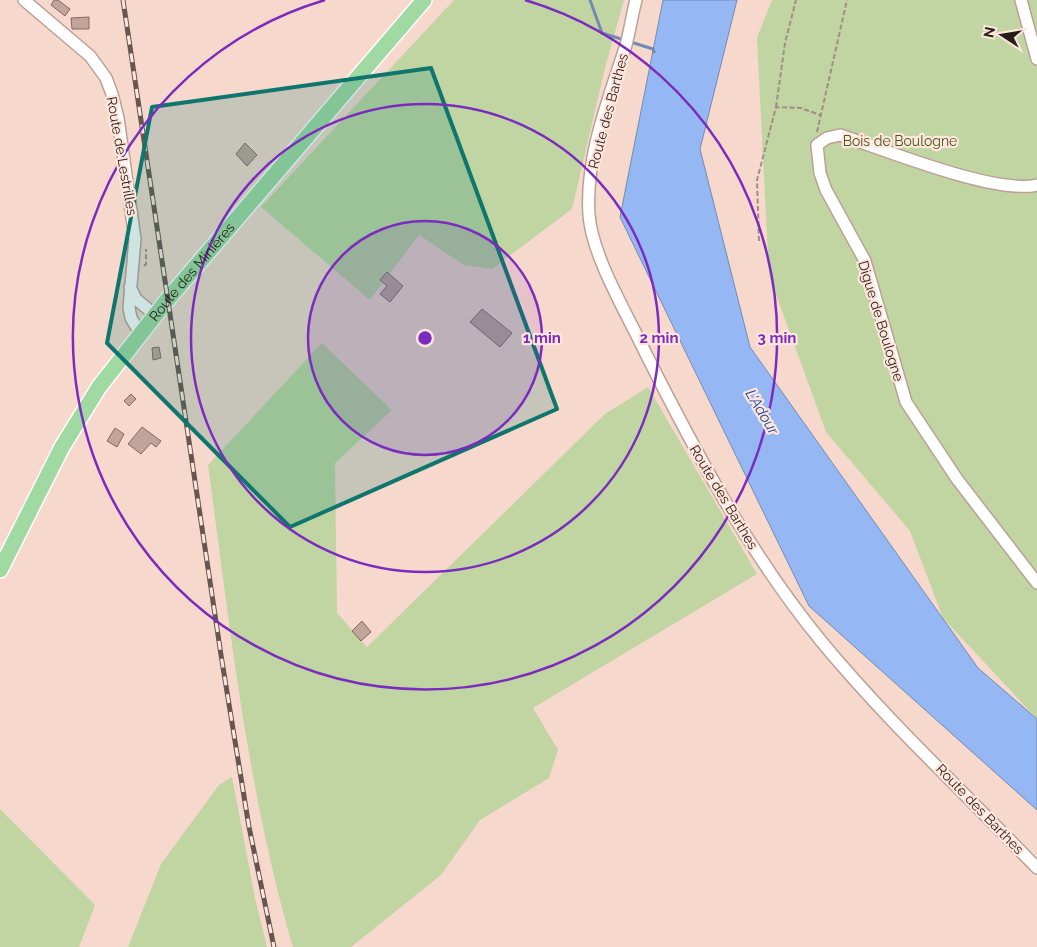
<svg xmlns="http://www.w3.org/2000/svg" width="1037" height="947" font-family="Raleway,sans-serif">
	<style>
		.green { fill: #c0d5a2 }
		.water { fill: #95b8f4; stroke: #748ab2 }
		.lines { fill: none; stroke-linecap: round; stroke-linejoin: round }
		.stream { stroke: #748ab2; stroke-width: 3 }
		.building { fill: #c1a49a; stroke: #846860 }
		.minor-casing { stroke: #bda095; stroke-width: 14 }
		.major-casing { stroke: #fff; stroke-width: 18 }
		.path { stroke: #a28c83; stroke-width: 2; stroke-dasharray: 5 2.5; stroke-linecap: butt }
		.minor { stroke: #fff; stroke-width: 11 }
		.major { stroke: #a0d9a2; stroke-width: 15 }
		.rail-casing { stroke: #66564f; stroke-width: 5 }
		.rail { stroke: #ffe6dd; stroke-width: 3; stroke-dasharray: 9; stroke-linecap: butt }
		.marked { fill: #0f766e; fill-opacity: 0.2; stroke: #0f766e; stroke-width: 4; stroke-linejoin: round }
		.ring { fill: none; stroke: #7b2cbf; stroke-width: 2.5 }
		.labels { text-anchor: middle; stroke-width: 4.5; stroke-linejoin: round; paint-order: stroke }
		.street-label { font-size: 14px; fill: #281e19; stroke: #ffe6dd }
		.park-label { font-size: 14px; fill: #43591e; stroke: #ffe6dd }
		.water-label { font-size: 15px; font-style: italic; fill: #1c4ca1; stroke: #ffe6dd }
		.centre { fill: #7b2cbf; stroke: #ffe6dd; stroke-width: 2.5 }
		.ring-label { font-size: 15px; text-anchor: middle; font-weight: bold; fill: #7b2cbf; stroke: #ffe6dd; stroke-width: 4.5; stroke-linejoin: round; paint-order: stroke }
	</style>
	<rect width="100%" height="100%" fill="#f6d8cc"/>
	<path class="green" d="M454,0h170l-18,64 -34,145 -80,60 -28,-4 -45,-30 -49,65 -109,-93z
		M772,0h265v719l-94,-101 -33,-87 -84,-99 -57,-157 -12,-237z
		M322,343l70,67 -57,53 2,150 30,34 238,-233 43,-27 109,187 -224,134 25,42 -9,28 -69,42 -39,55 -90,72h-58c-46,-156 -63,-321 -85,-482z
		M232,777l23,121 12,49h-139l33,-83 58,-79z
		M0,809l95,96 -16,42h-79z"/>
	<path class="water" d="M663,0h74l-37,149 50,198 228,321 59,51v91l-228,-204 -189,-389z"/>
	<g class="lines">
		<path class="stream" d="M590,0l12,33 51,16 1,3"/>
	</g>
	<path class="building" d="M54,0h4l12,9 -5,7 -14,-11z
		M89,17v12h-17l-1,-11z
		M245,143l12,12 -10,11 -11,-12z
		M387,272l16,14 -13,16 -10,-8 7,-8 -7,-6z
		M482,309l30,24 -12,14 -30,-25z
		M159,347l2,11 -8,2 -1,-12z
		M131,394l5,5 -7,7 -5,-5z
		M142,427l19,14 -5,6 -5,-4 -10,11 -13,-10z
		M115,428l9,6 -7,13 -10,-6z
		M362,621l9,11 -10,9 -9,-10z"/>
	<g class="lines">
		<defs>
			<path id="minor" d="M24,0l66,56 16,22 6,16 6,24 17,121 -6,69 2,10 9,15
				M636,0c-4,15 -6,30 -10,45 -17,53 -41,112 -37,170 3,41 38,99 56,137 51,101 104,201 176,289 66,80 144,152 216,227
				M1021,0l16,59
				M1037,185c-41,10 -154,-36 -197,-50l-13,3 -10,7 3,28 6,17 39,71 41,141 51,77 80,104
				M130,287l6,12 19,16"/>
			<g id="major">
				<path id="s1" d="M0,570l62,-123 37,-60 69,-88 256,-299"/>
			</g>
		</defs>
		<use href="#minor" class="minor-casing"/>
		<use href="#major" class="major-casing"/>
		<path class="path" d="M776,107l9,-64 11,-43
			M817,132l30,-132
			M759,241l-2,-61 19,-73 25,1 19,7
			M144,266l2,-2v-15"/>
		<use href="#minor" class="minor"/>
		<use href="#major" class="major"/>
		<defs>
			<path id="rail" d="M123,0l98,655 28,172 25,120"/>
		</defs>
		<use href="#rail" class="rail-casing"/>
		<use href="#rail" class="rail"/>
	</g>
	<path class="marked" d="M431,68l126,341 -267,118 -183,-184 45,-236z"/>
	<circle cx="425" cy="338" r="117" fill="#7b2cbf" fill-opacity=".12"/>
	<g class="ring">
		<circle cx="425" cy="338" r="117"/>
		<circle cx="425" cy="338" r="234"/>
		<path d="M525 0A352 352 0 1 1 325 0"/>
	</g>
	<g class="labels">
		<g class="street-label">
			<text transform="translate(608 111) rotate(-75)" y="5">Route des Barthes</text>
			<text transform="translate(122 156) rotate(80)" y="5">Route de Lestrilles</text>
			<text dy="5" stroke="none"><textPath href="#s1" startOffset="356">Route des Minières</textPath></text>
			<text transform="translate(881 321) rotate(73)" y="5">Digue de Boulogne</text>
			<text transform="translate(724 497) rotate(59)" y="5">Route des Barthes</text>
			<text transform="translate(980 809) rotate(46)" y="5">Route des Barthes</text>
		</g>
		<g class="park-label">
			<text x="900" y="146">Bois de Boulogne</text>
		</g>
		<g class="water-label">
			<text transform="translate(762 412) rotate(59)" y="5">L'Adour</text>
		</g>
	</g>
	<circle cx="425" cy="338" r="8" class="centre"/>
	<g class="ring-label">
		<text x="542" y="343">1 min</text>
		<text x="659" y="343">2 min</text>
		<text x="777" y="343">3 min</text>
	</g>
	<g transform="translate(1002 35) rotate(282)" stroke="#ffe6dd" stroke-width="4" paint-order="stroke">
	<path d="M0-4L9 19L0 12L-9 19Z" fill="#281e19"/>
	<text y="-8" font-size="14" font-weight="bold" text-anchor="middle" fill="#281e19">N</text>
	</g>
</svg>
